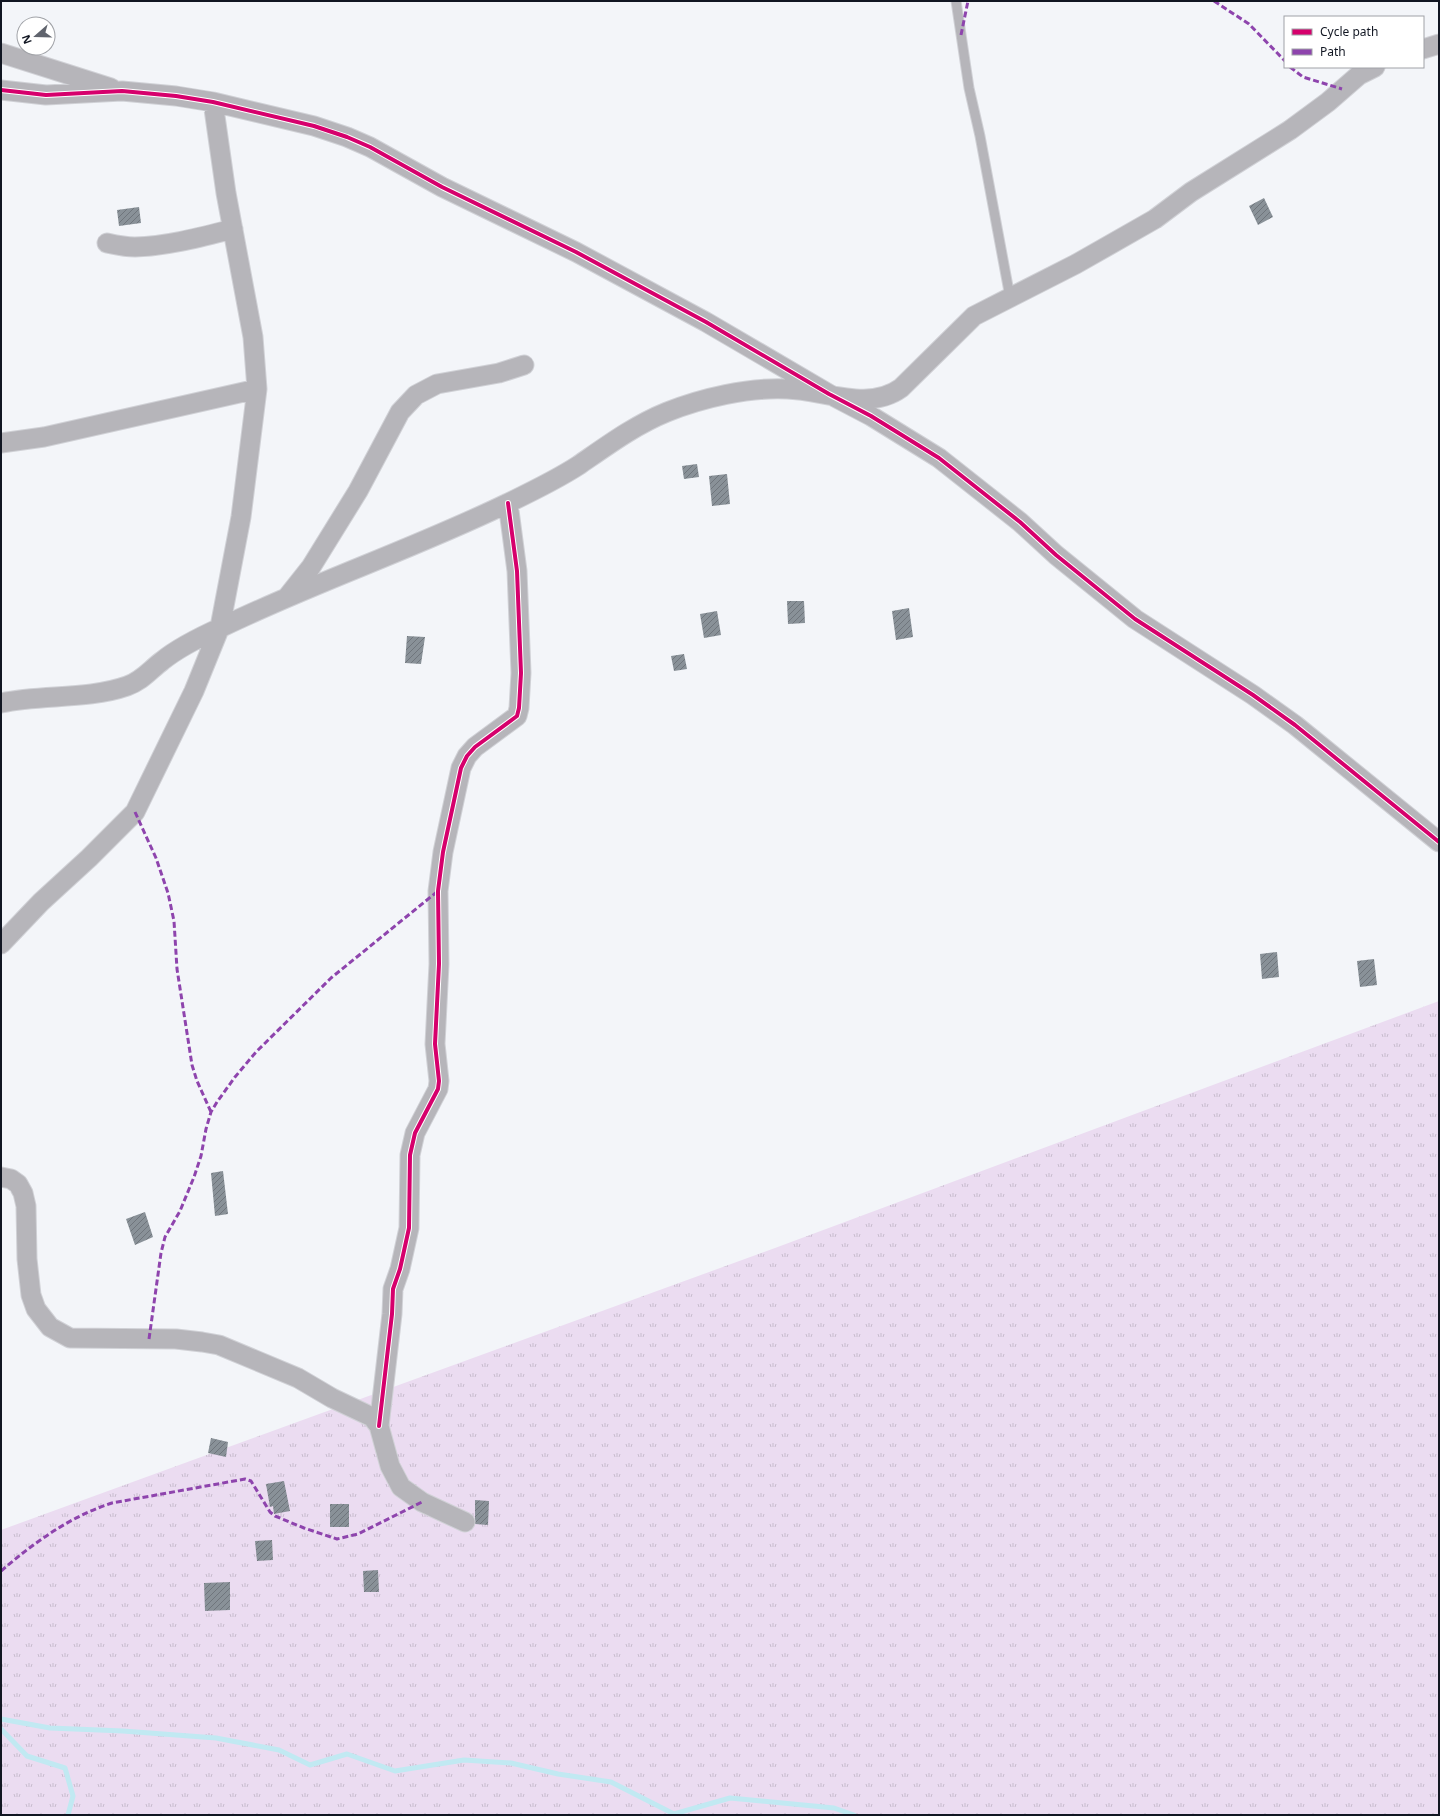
<svg xmlns="http://www.w3.org/2000/svg" width="1440" height="1816" font-family="'Noto Sans',sans-serif">
	<style>
		.grass { fill: url(#grass-tufts) }
		.lines { fill: none; stroke-linecap: round; stroke-linejoin: round }
		.stream { stroke: #c1e9f2; stroke-width: 5 }
		.building { fill: url(#building-hatch) }
		.service-casing { stroke: #d0d1d6; stroke-width: 11 }
		.minor-casing { stroke: #d0d1d6; stroke-width: 21 }
		.service { stroke: #b6b5ba; stroke-width: 9 }
		.minor { stroke: #b6b5ba; stroke-width: 19 }
		.quiet { stroke: #8e44ad; stroke-width: 3; stroke-dasharray: 6 3; stroke-linecap: butt }
		.cycleway-casing { stroke: #fff; stroke-width: 6 }
		.cycleway { stroke: #d6006c; stroke-width: 4 }
	</style>
	<defs>
		<pattern id="grass-tufts" width="24" height="20" patternUnits="userSpaceOnUse"><rect width="24" height="20" fill="#ebdcf1"/><path d="M3 7l-1-3M5 7V3M7 7l1-3M15 17l-1-3M17 17v-4M19 17l1-3" fill="none" stroke="#c8bcce"/></pattern>
		<pattern id="building-hatch" width="6" height="6" patternUnits="userSpaceOnUse"><rect width="6" height="6" fill="#899198"/><path d="M-1 1l2-2M0 6l6-6M5 7l2-2" fill="none" stroke="#6f757c"/></pattern>
	</defs>
	<rect width="100%" height="100%" fill="#f3f5f9"/>
	<path class="grass" d="M1439,1001v814h-1438v-285l774,-282z"/>
	<g class="lines">
		<path class="stream" d="M1,1719l49,9 73,3 93,7 63,12 31,15 37,-11 48,17 69,-11 47,3 47,11 53,8 63,32 56,-16 104,10 20,7
			M1,1729l26,27 38,12 8,28 -5,19"/>
	</g>
	<path class="building" d="M1264,198l9,19 -15,8 -9,-19z
		M139,207l2,16 -22,3 -2,-16z
		M697,464l2,13 -15,2 -2,-13z
		M727,474l3,30 -18,2 -3,-30z
		M787,601h17l1,22 -17,1z
		M909,608l4,29 -17,3 -4,-29z
		M717,611l4,24 -17,3 -4,-24z
		M407,636l18,1 -4,27 -16,-1z
		M684,654l3,15 -13,2 -3,-15z
		M1277,952l2,25 -17,2 -2,-25z
		M1374,959l3,26 -17,2 -3,-26z
		M223,1171l5,43 -13,2 -4,-43z
		M145,1212l8,25 -18,8 -9,-26z
		M211,1438l17,4 -2,15 -18,-4z
		M284,1481l6,30 -16,3 -1,-8 -3,1 -4,-23z
		M475,1500l14,1 -1,24 -13,-1z
		M330,1504h19v23h-19z
		M272,1540l1,20 -16,1 -2,-20z
		M378,1570l1,22h-15l-1,-21z
		M230,1582v28l-25,1 -1,-28z"/>
	<g class="lines">
		<defs>
			<path id="service" d="M956,1l13,87 11,48 30,161"/>
			<path id="minor" d="M1423,49l16,-5
				M1,53l110,35
				M1,90l45,5 76,-4 54,5 37,6 101,24 33,11 23,10 72,40 134,65 130,70 123,72 42,22 68,42 81,64 36,33 79,64 118,76 42,30 144,117
				M107,243c9,2 19,4 28,4 33,-1 66,-10 98,-18
				M1,443l43,-6 213,-48
				M288,596l23,-29 47,-76 42,-79 16,-17 21,-11 62,-11 25,-8
				M1,703c41,-9 86,-3 126,-17 15,-5 23,-16 35,-25 17,-14 40,-25 60,-34 93,-45 191,-78 284,-123 25,-12 50,-24 73,-39 29,-20 56,-40 88,-53 35,-14 82,-25 120,-23 37,1 81,23 114,-1l73,-72 102,-52 79,-45 36,-27 99,-62 38,-28 31,-27 16,-8
				M1,944l40,-42 48,-44 46,-46 59,-121 26,-64 21,-110 16,-128 -4,-52 -27,-144 -13,-91
				M1,1177l10,2 7,5 5,9 3,13 1,53 4,36 5,14 14,18 20,11 106,1 26,3 17,3 79,33 34,20 40,19 7,9 11,40 11,21 21,15 43,20
				M379,1426l13,-112 1,-25 7,-20 9,-41 1,-73 5,-22 23,-44 1,-8 -4,-37 4,-80 -1,-73 5,-39 18,-84 6,-12 8,-9 42,-31 2,-8 2,-35 -4,-102 -9,-68"/>
		</defs>
		<use href="#service" class="service-casing"/>
		<use href="#minor" class="minor-casing"/>
		<use href="#service" class="service"/>
		<use href="#minor" class="minor"/>
		<path class="quiet" d="M1214,1l35,23 36,37
			M961,35l7,-34
			M1290,67l13,10 39,12
			M135,812l21,46 12,35 6,28 3,48 15,96 5,16 14,31
			M149,1339l12,-86 4,-16 15,-26 14,-34 7,-21 5,-27 5,-17 6,-10 18,-25 21,-25 75,-74 107,-87
			M1,1571c34,-29 68,-54 111,-68l133,-24 6,2 19,31 5,4 29,12 33,11 21,-5 64,-32"/>
		<defs>
			<path id="cycleway" d="M1,90l45,5 76,-4 54,5 37,6 101,24 33,11 23,10 72,40 134,65 130,70 123,72 42,22 68,42 81,64 36,33 79,64 118,76 42,30 144,117
				M379,1426l13,-112 1,-25 7,-20 9,-41 1,-73 5,-22 23,-44 1,-8 -4,-37 4,-80 -1,-73 5,-39 18,-84 6,-12 8,-9 42,-31 2,-8 2,-35 -4,-102 -9,-68"/>
		</defs>
		<use href="#cycleway" class="cycleway-casing"/>
		<use href="#cycleway" class="cycleway"/>
	</g>
	<rect width="1440" height="1816" fill="none" stroke="#111622" stroke-width="4"/>
	<rect x="1284" y="16" width="140" height="52" fill="#ffffff" stroke="#a0a2a7"/>
	<rect x="1292" y="29" width="20" height="6" fill="#d6006c" stroke="#a0a2a7"/>
	<text x="1320" y="36" font-size="12" fill="#111622">Cycle path</text>
	<rect x="1292" y="49" width="20" height="6" fill="#8e44ad" stroke="#a0a2a7"/>
	<text x="1320" y="56" font-size="12" fill="#111622">Path</text>
	<g transform="translate(36 36) rotate(250)"><circle r="19" fill="#ffffff" stroke="#a0a2a7"/>
	<path d="M0-3L7 15L0 10L-7 15Z" fill="#60646d"/>
	<text y="-6" font-size="11" font-weight="bold" text-anchor="middle" fill="#111622">N</text>
	</g>
</svg>
